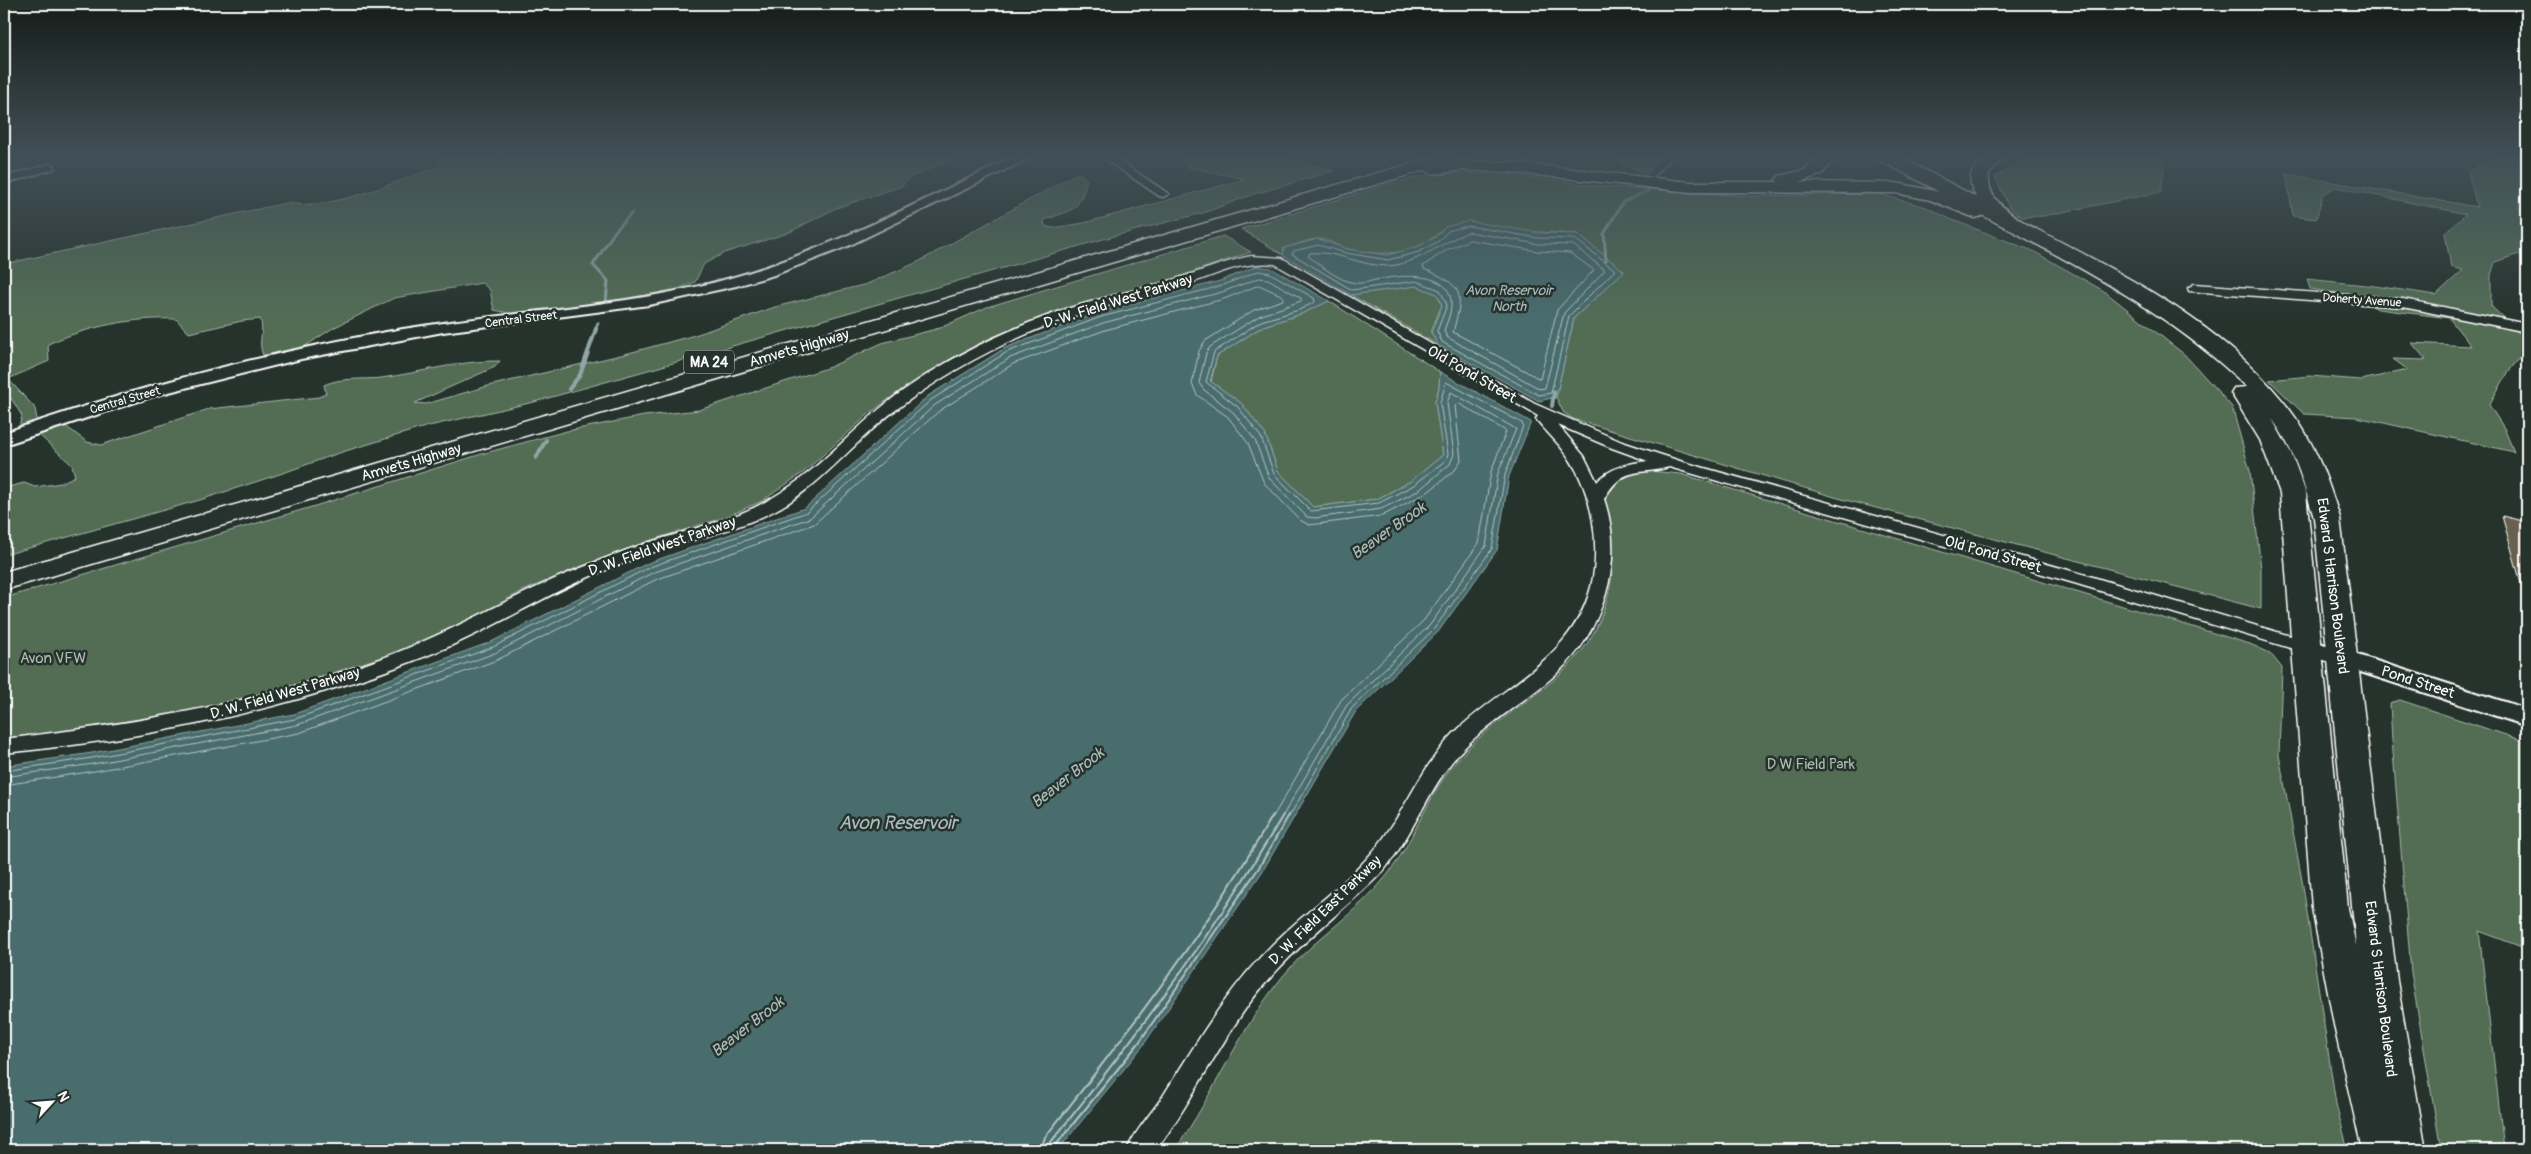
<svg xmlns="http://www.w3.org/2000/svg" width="2531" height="1154" font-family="Pangolin,sans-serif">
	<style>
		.green { fill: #526d54; stroke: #a8b6aa }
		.water { fill: #486c6d; stroke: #91a7a7 }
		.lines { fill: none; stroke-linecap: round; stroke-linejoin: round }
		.shore-far1 { stroke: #b6c4c5; stroke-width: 1 }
		.shore { stroke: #b6c4c5; stroke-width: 2 }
		.stream-far1 { stroke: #91a7a7; stroke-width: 3 }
		.stream { stroke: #91a7a7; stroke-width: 4 }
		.building { fill: #676150; stroke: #fff }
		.minor-casing { stroke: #fff; stroke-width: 3 }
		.tertiary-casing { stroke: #fff; stroke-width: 4 }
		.primary-casing { stroke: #fff; stroke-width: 3 }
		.motorway-casing { stroke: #fff; stroke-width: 3 }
		.minor { fill: #26332d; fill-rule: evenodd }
		.tertiary { fill: #26332d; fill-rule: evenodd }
		.primary { fill: #26332d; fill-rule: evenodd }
		.motorway { fill: #26332d; fill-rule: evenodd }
		.labels { text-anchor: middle; stroke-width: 5; stroke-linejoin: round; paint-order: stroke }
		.far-street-label { font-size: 12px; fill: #fff; stroke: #26332d }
		.far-water-label { font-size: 14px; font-style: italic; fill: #adbdbd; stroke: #26332d }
		.shield { fill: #26332d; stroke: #bec2c0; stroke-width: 1 }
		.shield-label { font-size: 14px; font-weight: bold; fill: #fff }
		.street-label { font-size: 15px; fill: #fff; stroke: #26332d }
		.park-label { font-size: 15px; fill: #b1bdb2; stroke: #26332d }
		.water-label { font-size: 16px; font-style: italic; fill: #adbdbd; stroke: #26332d }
		.near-water-label { font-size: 19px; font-style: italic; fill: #adbdbd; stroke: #26332d }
	</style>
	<rect width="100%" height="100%" fill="#26332d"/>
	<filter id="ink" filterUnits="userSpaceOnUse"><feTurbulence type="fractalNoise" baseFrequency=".02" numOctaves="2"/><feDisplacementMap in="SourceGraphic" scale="10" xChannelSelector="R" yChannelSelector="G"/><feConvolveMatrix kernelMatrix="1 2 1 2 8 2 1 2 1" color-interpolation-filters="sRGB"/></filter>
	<g filter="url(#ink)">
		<path class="green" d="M437,157c11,0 24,-1 35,0 17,2 25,6 42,0h443l-46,20 -9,9 -66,22 -48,25 -64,20 -20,11 -9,18 -19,8 -95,18 -58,8 -29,-6 -4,-20 -8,-7 -88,15 -61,30 -29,19 -25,7 -16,1c-6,-13 2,-24 -3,-36l-18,2 -53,12 -13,-14c-42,-2 -90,8 -128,25l1,17 -41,18 27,29 2,12 -8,5 -10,2 3,-11 -11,-18h-7v-134l282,-61c47,8 107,-21 152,-36l2,-9z
			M1182,157h99l53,14 -80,23 -48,18 -92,24 -423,122 -157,44 -109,25 -86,26 -56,20 -83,27 -196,55v-67l20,-5 11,4 26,-4 14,-7 -3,-11 -34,-31 26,-9 23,17 14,3 108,-36 110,-12 7,-4 -2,-8c17,-8 38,-5 57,-7 40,-5 78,-18 119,-17l-5,6 -80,36 11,1 62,-18 137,-32 70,-19 80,-28 92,-23 51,-22 156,-87 7,-1 6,6c-9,33 -13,29 -43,40l1,6 7,2 32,-5 161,-44 -57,-12 -7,-8z
			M1613,157h52l-9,6 -9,11 -23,-9z
			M2025,157h142l-2,2 -4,33 -118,24 -21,1 -13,-10 -14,-30 28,-16z
			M2494,157h22l9,4 -2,14 4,2 -9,30 9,7v41h-11l-21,7 -4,13v31l29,28 4,19 -15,18 -20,34 15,23 10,24 -157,-35 -53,-3 -35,-34 41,-4 51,4 47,-10 -15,-11 33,1 -14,-17 59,3 -22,-28 -71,-9 -28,-14 -40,-6 -3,-10 68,7 61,9 27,-25 -12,-3 -6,-34 21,-19 -131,-27 -12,8 -7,24 -23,-3 -7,-42 191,33 -9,-35z
			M1468,173l38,1 91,12 149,10 133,-2 47,13 24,12 83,32 71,40 81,64 47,52 18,64 11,98v40l-423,-111 -265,-79 -10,-7 -7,-15 18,-79 50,-47 -47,-37 -132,-7c-27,29 -61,30 -97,22 -10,-2 -20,-10 -30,-10 -10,0 -24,7 -34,9l-1,7 -42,-26 151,-46 35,-8z
			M1223,236l28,16 -79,27 -108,29 -76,31 -36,19 -51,32 -32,24 -65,58 -42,29 -39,17 -75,23 -76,29 -51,22 -68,36 -60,25 -93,31 -114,28 -132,21 -50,5v-140l311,-92 170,-53 82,-22 77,-15 55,-6 131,-43 52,-24 58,-15 47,-21z
			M1416,286l21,8 5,11 -11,27 7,13 -87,-50z
			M1329,301l111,71 -1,16 -4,14 8,53 -32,26 -34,18 -64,8 -35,-36 -13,-37 -24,-31 -30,-21 6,-26 46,-30 38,-12z
			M1650,471l31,3 569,170 20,9 12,15 -3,87 24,131 33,218 12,46h-1173c39,-56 64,-120 108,-174 31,-38 75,-63 105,-102 28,-36 40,-81 70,-115 41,-48 107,-71 137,-129 14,-27 21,-60 16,-91 -2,-14 -8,-31 -5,-44 13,-16 24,-22 44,-24z
			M2400,700l127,42v207l-48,-18 25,219h-63l-30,-178 -19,-232 -2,-37z"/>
		<path class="water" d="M1468,221l71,12 38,1 47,37 -50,47 -18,79 -17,4 -101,-56 -7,-13 11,-27 -5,-11 -21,-8 -65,9 -68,-40 1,-7 34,-9 29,10 40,6 30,-8 19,-10 9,-10z
			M1257,266l14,2 58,33 -28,13 -38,12 -46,30 -7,25 31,22 24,31 13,37 35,36 64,-8 34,-18 32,-26 -8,-53 4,-14 1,-16 91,50 -22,54 -12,74 -59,82 -82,79 -94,161 -120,175 -84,103h-1054v-384l88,-13 202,-39 197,-72 157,-79 157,-55 123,-112 77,-48 95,-36 120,-31z"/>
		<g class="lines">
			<path class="shore-far1" d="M1469,226l69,12 37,1 40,31 -46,46 -18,77 -12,2 -97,-53 -5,-11 10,-26 -7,-15 -24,-9 -64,9 -60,-36 2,-3 24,-6 28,8 42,7 31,-8 20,-11 9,-10z
				M1469,232l69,12 35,1 32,25 -41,43 -19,75 -5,1 -93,-52 -3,-6c3,-10 8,-19 7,-30 -2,-30 -49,-26 -70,-22 -8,1 -17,5 -26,4 -16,-2 -35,-18 -47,-27l2,-3c26,-3 50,13 77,13 30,-1 54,-24 82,-34z
				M1470,240l67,11 33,2 24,17 -37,40 -17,69 -87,-47c11,-39 11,-47 -29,-63l-1,-3 22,-15z
				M4,771l88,-13 203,-39 198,-72 157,-80 157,-55 124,-112 76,-48 94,-35 120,-31 37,-15 12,2 44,25 1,4 -16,8 -38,11 -47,31 -8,30 32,25 23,30 13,37 37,37 68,-8 35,-18 32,-25 2,-6 -8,-51 6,-21 76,41 1,3 -18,49 -13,74 -58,80 -82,79 -63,109
				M4,777l89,-13 204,-39 198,-72 157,-80 158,-55 125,-113 75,-47 93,-35 119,-31 37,-14 9,1 33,19v3l-42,15 -49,31 -4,6 -7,30 5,7 29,22 22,28 14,38 38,39 8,1 66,-9 37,-18 32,-27 4,-10 -7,-51 4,-11 65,37 -18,44 -12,73 -56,79 -83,80 -65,112
				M4,785l91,-14 204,-38 198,-73 158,-80 159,-56 125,-113 74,-47 92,-34 119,-31 35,-14 24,11v4l-29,10 -49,31 -6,10 -7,33 5,11 31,22 20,26 16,40 36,37 9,5 73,-9 46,-24 27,-22 6,-10 -6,-54 3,-3 48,28 -15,41 -12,71 -55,77 -83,80 -68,117"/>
			<path class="shore" d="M1041,1150l4,-13c82,-103 162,-208 228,-322
				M1048,1150l3,-8c84,-104 164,-211 232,-327
				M1055,1150l1,-5 82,-101 120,-175 31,-54"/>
			<path class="stream-far1" d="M1656,175l17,-18
				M1606,261l-2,-27 19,-32 25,-11
				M606,302l2,-21 -15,-16 22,-34 17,-18
				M595,330l3,-7"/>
			<path class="stream" d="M569,389l11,-14 16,-46
				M1552,406l2,-14
				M536,458l10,-18"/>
		</g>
		<path class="building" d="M2502,516l25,6v72h-3z"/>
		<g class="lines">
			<defs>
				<path id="minor" d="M1102,157h12l55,37 -6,3 -4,-1z
					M50,164l4,1v4l-50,15v-7z
					M1251,256l31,2 253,146 87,38 61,20 403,113 228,68 2,4 -2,4 -7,2 -7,-2 -226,-68 -405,-116c-32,9 -46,-2 -65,32 16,47 8,96 -17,138 -32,54 -98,77 -136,126 -26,34 -40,75 -68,108 -14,15 -30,28 -45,42 -31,27 -62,55 -87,88 -35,48 -60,102 -95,149h-29c8,-19 24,-36 36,-54 34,-54 65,-108 111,-153 31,-31 68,-55 96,-88 33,-37 49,-86 84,-122 49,-48 118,-73 137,-146 10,-42 2,-92 -22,-129 -9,-14 -22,-25 -33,-39l2,-3 -263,-152c-34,-4 -62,13 -94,22 -35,11 -72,18 -107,30 -63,21 -123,53 -177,93 -45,33 -78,81 -129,105 -31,15 -66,23 -99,33 -26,8 -52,19 -78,29 -49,21 -94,50 -143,71 -141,59 -293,91 -444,106v-14c129,-15 257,-36 379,-81 68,-25 130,-63 198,-90 27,-11 55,-22 83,-30 36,-11 75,-20 108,-40 49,-28 85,-75 132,-108 57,-40 122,-70 190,-89 24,-7 48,-12 72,-19 29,-8 56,-20 85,-26zM1558,425l54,23 36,13c-18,2 -38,6 -51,21l-13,-26z
					M2194,284l209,15 124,25v8l-124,-25 -214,-16 -1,-3z"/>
				<path id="tertiary" d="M1014,157h18l-184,89 -74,29 -38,11 -87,19 -206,27 -142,27 -144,36 -153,50v-12c130,-45 263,-81 399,-104 108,-18 219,-21 324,-50 101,-28 193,-78 287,-122z
					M2307,639l220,70v17l-228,-74 -3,-5 3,-5z"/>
				<path id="primary" d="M1878,157h22c45,23 89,47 134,71 96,50 200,101 264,193 20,30 31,63 42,97l57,463 29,169h-64l-27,-120 -23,-122 -32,-415 -20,-53 -29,-47 3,-5 13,-1c-71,-68 -147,-109 -233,-155 -44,-23 -88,-48 -133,-71zM2272,419c22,29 32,65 42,99l42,428 -8,-38 -42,-415 -15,-40z"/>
				<path id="motorway" d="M1433,157h26l-2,4 52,1 181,20h88l-2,-2 3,-4 25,-6 16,-13h16l-14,17 -22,8 96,1 45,9 41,16 2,4 -2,4 -7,2 -45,-18 -34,-7 -206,-1 -181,-20 -46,-2 -30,4 -8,-4 -1421,420v-18z
					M1986,157h18l-15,17c-3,25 18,36 36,49l2,4 -2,4c-21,5 -59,-34 -54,-56 2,-7 10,-13 15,-18z"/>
			</defs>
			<use href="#minor" class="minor-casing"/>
			<use href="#tertiary" class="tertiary-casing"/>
			<use href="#primary" class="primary-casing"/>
			<use href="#motorway" class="motorway-casing"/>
			<use href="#minor" class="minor"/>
			<use href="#tertiary" class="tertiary"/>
			<use href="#primary" class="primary"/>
			<use href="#motorway" class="motorway"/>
		</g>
	</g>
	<linearGradient id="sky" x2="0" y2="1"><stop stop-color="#151c19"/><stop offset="0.49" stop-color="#415057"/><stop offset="1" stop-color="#415057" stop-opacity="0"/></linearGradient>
	<rect width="2531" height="319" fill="url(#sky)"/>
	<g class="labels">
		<g class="far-street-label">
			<text transform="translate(2362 300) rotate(4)" y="4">Doherty Avenue</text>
			<text transform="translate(521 319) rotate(-7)" y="4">Central Street</text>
			<text transform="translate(125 400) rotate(-16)" y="4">Central Street</text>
		</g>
		<g class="far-water-label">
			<text x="1509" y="295">Avon Reservoir<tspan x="1509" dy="16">North</tspan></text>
		</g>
		<rect class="shield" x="684" y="350.5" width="50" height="23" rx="4"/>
		<g class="shield-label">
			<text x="709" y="367">MA 24</text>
		</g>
		<g class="street-label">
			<text transform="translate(1118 301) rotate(-17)" y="5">D. W. Field West Parkway</text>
			<text transform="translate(799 348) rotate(-16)" y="5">Amvets Highway</text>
			<text transform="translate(1472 374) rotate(30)" y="5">Old Pond Street</text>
			<text transform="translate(411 462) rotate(-16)" y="5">Amvets Highway</text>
			<text transform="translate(662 546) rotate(-19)" y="5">D. W. Field West Parkway</text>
			<text transform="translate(1993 554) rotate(16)" y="5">Old Pond Street</text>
			<text transform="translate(2333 586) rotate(83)" y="5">Edward S Harrison Boulevard</text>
			<text transform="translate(2418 682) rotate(18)" y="5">Pond Street</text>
			<text transform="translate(285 693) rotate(-16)" y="5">D. W. Field West Parkway</text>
			<text transform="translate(1325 910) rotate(-44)" y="5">D. W. Field East Parkway</text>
			<text transform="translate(2381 989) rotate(83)" y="5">Edward S Harrison Boulevard</text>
		</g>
		<g class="park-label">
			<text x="53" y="663">Avon VFW</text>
			<text x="1811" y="769">D W Field Park</text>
		</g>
		<g class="water-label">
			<text transform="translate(1388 530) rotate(-35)" y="6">Beaver Brook</text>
			<text transform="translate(1067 777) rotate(-38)" y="6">Beaver Brook</text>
			<text transform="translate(747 1026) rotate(-38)" y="6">Beaver Brook</text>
		</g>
		<g class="near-water-label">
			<text x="898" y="829">Avon Reservoir</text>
		</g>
	</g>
	<rect width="2531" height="1154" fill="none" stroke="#26332d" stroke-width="20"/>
	<rect x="10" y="10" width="2511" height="1134" fill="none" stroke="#fff" stroke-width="2" filter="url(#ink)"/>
	<g transform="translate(52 1102) rotate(64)" stroke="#26332d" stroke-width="4" paint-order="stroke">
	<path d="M0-4L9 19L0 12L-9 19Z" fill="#ffffff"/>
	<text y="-8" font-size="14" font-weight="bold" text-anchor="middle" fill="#ffffff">N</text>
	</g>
</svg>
